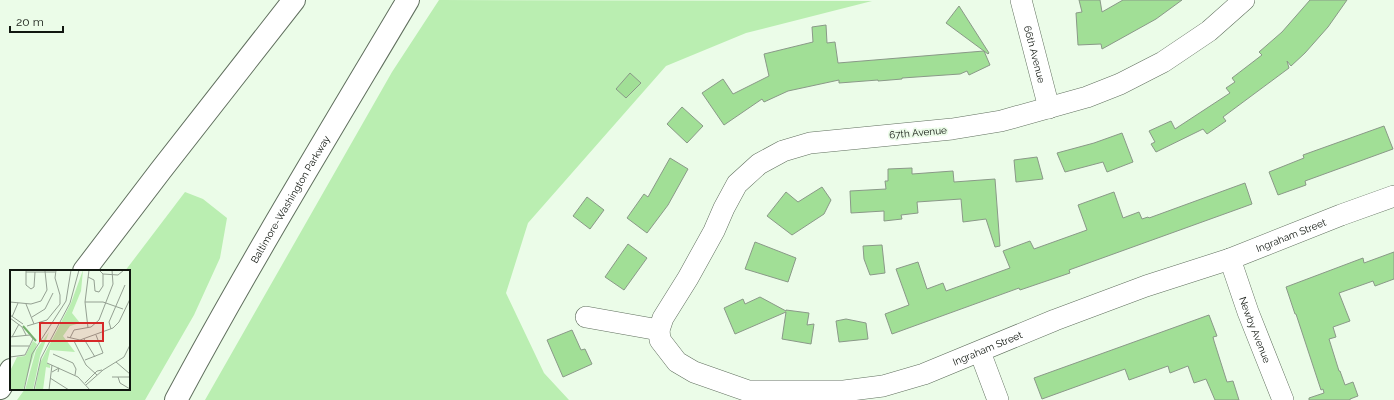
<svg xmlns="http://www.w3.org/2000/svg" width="1394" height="400" font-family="Raleway,sans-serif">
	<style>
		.green { fill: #baeeb1 }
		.building { fill: #a1df96; stroke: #8a9988 }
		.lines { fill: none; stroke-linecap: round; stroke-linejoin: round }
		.street-casing { stroke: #606f5e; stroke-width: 22 }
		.highway-casing { stroke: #606f5e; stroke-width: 24 }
		.street { stroke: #fff; stroke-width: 21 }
		.highway { stroke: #fff; stroke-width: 22 }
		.labels { text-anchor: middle; stroke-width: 3.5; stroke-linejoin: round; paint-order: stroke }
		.street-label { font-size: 10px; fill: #111710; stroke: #ebfce8 }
		.inset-river { fill: none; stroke: #74b16b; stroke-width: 2 }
		.inset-road { fill: none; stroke: #94a092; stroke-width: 1 }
		.view { fill: #d62828; fill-opacity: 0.15; stroke: #d62828; stroke-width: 2 }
		.inset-edge { fill: none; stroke: #111710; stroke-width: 2 }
	</style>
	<rect width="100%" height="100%" fill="#ebfce8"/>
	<path class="green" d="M439,0l433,1 -126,32 -80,33 -138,157 -22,70 38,80 25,27h-364l187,-328z
		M185,192l18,7 24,19 -7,40 -26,57 -49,85h-128l8,-11h104v-118h-4z"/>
	<path class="building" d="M1079,0h21l2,12 21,-12h59l-26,19 -54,30 -1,-5 -23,1 -2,-32 6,-1z
		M1310,0h37l-19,27 -23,26 -14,13 -4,-5 2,7 -66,49 3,4 -19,13 -4,-5 -47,23 -5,-8 4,-2 -6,-11 22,-10 4,8 55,-36 -4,-5 9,-6 -3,-4 30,-23 -3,-3 23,-20z
		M959,6l30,47 -1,1 -42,-31z
		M826,25l1,18 8,-1 3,21 146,-12 6,14 -21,10 -2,-4 -7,3 -58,4v1l-24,2v-1l-39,3v-3l-51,11 -24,11 -2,-3 -38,26 -22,-32 21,-14 10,15 36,-18 -5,-22 49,-12 -1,-15z
		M630,73l11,10 -15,15 -10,-9z
		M682,107l21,19 -16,17 -20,-19z
		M1384,126l9,23 -88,32 1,4 -28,10 -9,-23 35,-14 -1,-3z
		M1122,133l11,29 -26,10 -4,-10 -38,10 -8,-19 37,-10z
		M1037,157l6,22 -27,3 -2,-22z
		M670,158l18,11 -20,36 -21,28 -20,-15 17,-24 4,3z
		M912,168v6l41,-3 1,11 41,-3 5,67 -5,1 -9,-28 -23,3 -2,-23 -44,3 1,11 -17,2 1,4 -18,2v-10l-33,2 -1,-22 36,-2 -1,-8h3v-12z
		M1245,183l7,21 -183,66 1,3 -50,17 -1,-2 -127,46 -7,-20 24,-9 -13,-36 22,-7 9,27 16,-6 3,8 64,-23 -7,-17 27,-10 4,8 53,-19 -9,-25 36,-13 9,26 16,-6 3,7 6,-2 1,1z
		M822,187l9,13 -7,14 -32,21 -25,-19 19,-24 12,10z
		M587,197l17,13 -14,19 -17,-13z
		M755,242l41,16 -8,24 -43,-13z
		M628,244l19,14 -23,32 -19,-13z
		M882,245l3,28 -15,2 -6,-16 -1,-13z
		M1394,252v27l-19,7 -2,-5 -34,12 11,28 -17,6 3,10 -7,2 10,32h1l5,14 8,-3 5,14 -8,3v1h-41v-2l15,-5 -1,-4 -2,1 -25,-76h-1l-9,-27 77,-29 1,5z
		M760,297l26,14v-1l23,3 -2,12 7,-1 -3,20 -29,-5 4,-27 -51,22 -11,-26 19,-9 2,5z
		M1209,315l8,21 -4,1 1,4 13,41 6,-1 6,19h-24l-9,-21 -12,4 -6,-17 -18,7 -2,-7 -39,14 -4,-11 -83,30 -8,-21z
		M846,319l20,4 2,16 -29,3 -3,-21z
		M572,330l9,20 4,-1 7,15 -29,13 -16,-37z"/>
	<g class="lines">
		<defs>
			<g id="street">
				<path id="s1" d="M1021,0l28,108"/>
				<path id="s2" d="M1244,0l-35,31 -46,31 -43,22 -33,13 -86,24 -49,8 -142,14 -27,8 -24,13 -22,20 -13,24 -10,23 -26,47 -25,40 -4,12 1,10 17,22 17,10 54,19h96l39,-5 41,-12 131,-54 91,-34 84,-27 111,-44 53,-19"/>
				<path id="s3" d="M1230,259l18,53 35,88"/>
				<path d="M586,317l73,13"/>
				<path d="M980,352l18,48"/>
			</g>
			<g id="highway">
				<path d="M84,271l77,-101 133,-170"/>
				<path d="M0,388l11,-18"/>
				<path id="s4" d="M176,400c73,-136 153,-267 232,-400"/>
			</g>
		</defs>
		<use href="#street" class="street-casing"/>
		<use href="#highway" class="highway-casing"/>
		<use href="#street" class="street"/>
		<use href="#highway" class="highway"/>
	</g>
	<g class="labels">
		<g class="street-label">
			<text dy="4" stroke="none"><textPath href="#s1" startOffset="56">66th Avenue</textPath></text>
			<text transform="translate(918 132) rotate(-5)" y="4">67th Avenue</text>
			<text dy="4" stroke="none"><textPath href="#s4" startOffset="231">Baltimore-Washington Parkway</textPath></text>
			<text dy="4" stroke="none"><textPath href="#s2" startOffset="1404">Ingraham Street</textPath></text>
			<text dy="4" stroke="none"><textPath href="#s3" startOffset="75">Newby Avenue</textPath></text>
			<text dy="4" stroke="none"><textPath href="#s2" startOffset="1080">Ingraham Street</textPath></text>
		</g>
	</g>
	<g transform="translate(10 270)">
		<rect width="120" height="120" fill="#ebfce8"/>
		<path d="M73,0l-2,21 -9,22 8,10 -10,3 -7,10 12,16 -25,-2 -3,13 3,2v3l-4,-1 -3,23h-8l5,-27 31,-60zM39,62l-9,24 -7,34h-8l11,-40zM23,71l4,3 -14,46h-12v-21l6,-12 8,-1z" fill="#baeeb1"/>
		<path class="inset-river" d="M13,56l13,15"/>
		<path class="inset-road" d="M16,0v15l5,4 3,-2 1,-15M89,0l4,4 15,1 6,-5M16,2h29M78,7l6,3 1,11 4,1 4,-6v-12M0,32l21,2 10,-3 6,-11 -2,-19M75,32h18l20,7M16,34l8,20M0,45l13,9M2,47l6,-14M22,47l13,-8 8,-16M0,48l12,9 4,8M17,56l20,-6 13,-16v-9l-5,-17 1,-8M78,58l-3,-26 4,-32M101,59l-2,-7 16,-37M0,67l20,-2 3,4 -8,16 -15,2M2,67l7,-13M57,67l13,3 33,-12 6,-6 11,-23M60,68l4,-8 17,-3 8,-7 14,-36 -1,-14M74,69l11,18M64,71l12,24 11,10M0,76h19M43,84l20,9 3,6 -1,6M75,90l18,-7 -7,-18M106,92l14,12M37,93l31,14 12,13M42,102l7,-4 -1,4M102,107h18M108,107l2,6 10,6M40,108l19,12M75,113l12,-12 5,-1M76,115l17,-15 21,-13 6,-12M14,120l8,-36 34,-53 5,-31M24,120l7,-32 29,-55 9,-33M39,120l3,-25"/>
		<path class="view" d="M30,53h63v18h-63z"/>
		<rect width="120" height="120" class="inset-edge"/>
	</g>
	<path d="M10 26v6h53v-6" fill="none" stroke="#111710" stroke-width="2"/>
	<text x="16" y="26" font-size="12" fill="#111710" stroke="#ebfce8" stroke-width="3" paint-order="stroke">20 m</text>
</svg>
